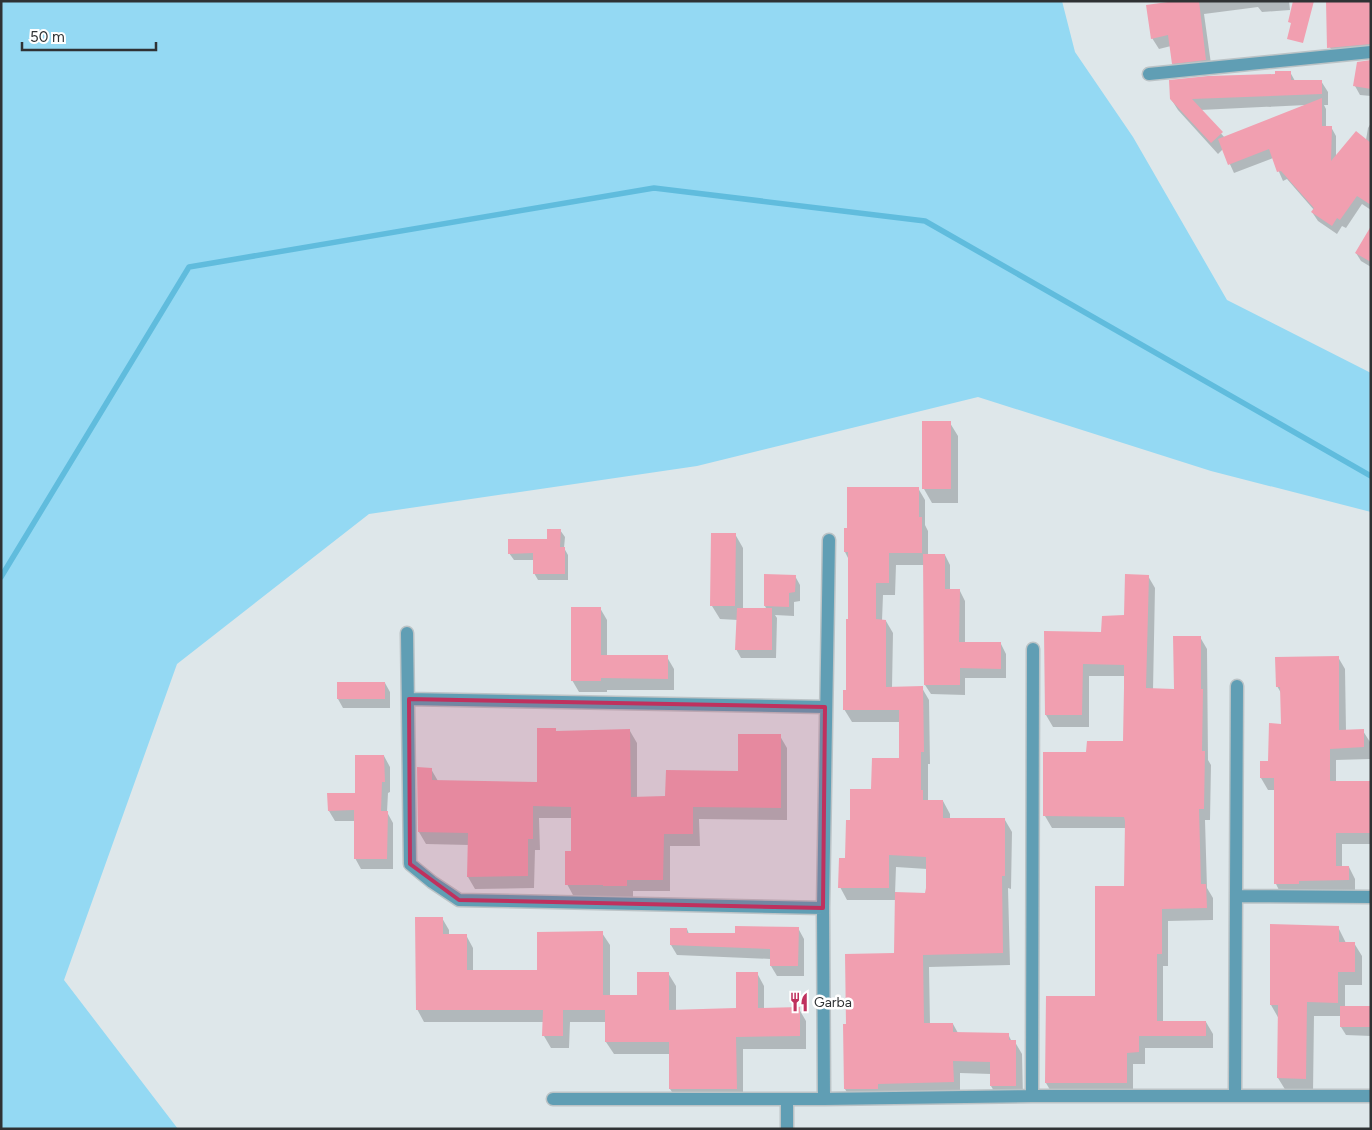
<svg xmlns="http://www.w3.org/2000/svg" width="1372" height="1130" font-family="Figtree,sans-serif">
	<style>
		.green { fill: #94d9f3 }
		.shadow { fill: #0003; fill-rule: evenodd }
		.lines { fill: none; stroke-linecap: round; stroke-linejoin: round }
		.stream { stroke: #60bcdd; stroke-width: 5.5 }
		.building { fill: #f19fb0 }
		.minor-casing { stroke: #bbc3c6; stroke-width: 15 }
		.minor { stroke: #609eb4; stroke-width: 12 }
		.marked { fill: #bf315e; fill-opacity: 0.2; stroke: #bf315e; stroke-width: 4; stroke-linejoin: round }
		.labels { text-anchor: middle; stroke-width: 5; stroke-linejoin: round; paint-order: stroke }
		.poi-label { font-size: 14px; fill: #2f3234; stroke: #fff; text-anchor: start }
	</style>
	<rect width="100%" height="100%" fill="#dee7ea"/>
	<path class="green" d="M1,1h1061l13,51 58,85 94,163 144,73v139l-160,-41 -233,-74 -281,69 -328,48 -192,150 -113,316 114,149h-177z"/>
	<path class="shadow" d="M1178,1h111l1,9 -28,2 -4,-5 -54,7 8,57 -33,3 -6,-11 -2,-17 -12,3 -7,-11z
		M1371,1v52l-37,1 -6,-10z
		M1371,68v28l-11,-1 -5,-9z
		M1290,72l5,9h26l7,11v13h-4l2,4v18h5l5,9v21l30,-17 2,-12 3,-5v87l-9,-6 -16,24 -4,-2 -5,8 -19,-13 -6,-9 2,-2 -27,-31 -4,2 -10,-23 -39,15 -11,-24 -5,5 -40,-44 -7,-11zM1306,105l-81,33 -25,-28z
		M1371,228v39l-10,-6 -5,-8z
		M950,423l8,13v67h-26l-8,-14z
		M918,488l7,12v25l3,6v24h17l5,10v25l10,1 5,10v42l36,1 5,10v24h-41v17l-34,-1 -6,-9 -1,-120h-28l-1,30h-12l-1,26h4l7,12 -1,55h30l7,12 1,64h-2v37h15l7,13v5l55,1 7,12 -1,57 -3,-1 2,77 -81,2 1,57h23l5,9 50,1 4,8h3l7,12 1,44h-25l-7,-12v-12l-31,-1v21l-108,7 -7,-12v-64h2l48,-71 1,-54h-49l-7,-13 6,-28 5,-38 22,-30 28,-32 -1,-37h-48l-8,-13 3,-18 2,-131 -4,-8zM896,867l31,2 -1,25h-31z
		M560,530l5,7 -1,11 4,7v25h-30l-4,-7v-13h-20l-5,-7 39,-13z
		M735,534l8,14v62h24l-2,-4v-30h30l5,9v16l-6,1v14l-19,-1 2,3 -1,40h-35l-5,-9 2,-29 -18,-1 -8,-13z
		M1148,576l7,12 -2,102h22l25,-53 7,12 1,111 3,5 -1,55h-5l2,68 6,10v22l-45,1v45h-5v56h43l7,12v14h-68v16h-12v31h-80l-7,-12 50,-86 30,-110v-59h-74l-7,-12 43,-62 36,-11 1,-67h-36v51h-36l-7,-12 56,-82 23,-17z
		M600,608l7,12v36l60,1 7,12v21h-67v2h-28l-7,-12z
		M1338,657l7,12 1,62h17l7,11v17l-34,1v22h35v62h-29v23h7l6,12v13l-73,4 -6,-12 -1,-94h-7l-7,-12 8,-15 13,-38 -1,-32 -4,-7z
		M385,683l5,9v16h-47l-5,-9z
		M630,731l7,12v55h30l72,-26 41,-36 7,12v72l-88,-1 1,27h-30v45h-37v7l-59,-1 -7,-13 5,-32v-34h-33l1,32h-5l-1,38 -59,1 -7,-12 1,-32 -43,-1 -7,-12 12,-63 7,12 100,2 18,-51z
		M384,756l6,11v25l-2,1 -1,19 6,11v46h-32l-6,-11v-37h-20l-6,-10 27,-17z
		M442,918l7,12v5h17l7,13v23l66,1 63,-39 8,12v51h28l30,-23 8,13v25l62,-2 19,-36 7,13v23h35l7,12v28h-63v52h-65l-8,-12v-35h-56l-8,-12v-20h-36l-1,26h-18l-7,-12v-14h-120l-7,-13z
		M1338,927l8,16h8l8,13v29h-17v22h26v29l-25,-1 -5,-8v-11h-27l-1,76 -27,-1 -8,-13 1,-59 -8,-14z
		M798,928l6,11v37h-27l-6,-10v-7l-94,-4 -6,-10 16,-16 2,5h48z"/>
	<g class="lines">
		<path class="stream" d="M1,577l188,-310 465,-79 271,33 446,255"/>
	</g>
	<path class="building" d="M1175,1h24l7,59 -34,4 -4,-29 -17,4 -5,-34z
		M1293,1h21l-11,42 -16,-4 4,-16 -3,-1z
		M1326,1h45v43l-44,4z
		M1371,60v29l-18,-3 4,-24z
		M1275,71h16v9h31v14l-130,5 31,33 -12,11 -41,-44 -1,-19 39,-4 67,-2z
		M1322,98v28h10l-1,35 25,-30 15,12v62l-14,-9 -17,24 -3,-2 -5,8 -21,-14 3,-4 -33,-37 -4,1 -8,-23 -41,16 -10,-26z
		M1371,226v36l-16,-9z
		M922,421h29v68h-29z
		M847,487h72v30h3v36h-33v30h-13v36l10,1v67l37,-1 1,66h-3v38h2v10h20v18h62v58h-3l1,77 -80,2 1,68h29v9l56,1v7h7v46h-26v-24l-37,-1 1,21 -76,2v5h-34l-1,-65h3l-1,-70 49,-1 1,-61 30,1 1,-5v-31l-37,-2v33h-51l1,-30h6l1,-38h4v-31h21l1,-31h27v-48h-56v-20h3v-71h2v-67h-4v-24h3z
		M547,529h14l-1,18h5v27h-32v-21l-25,1v-15h39z
		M711,533h25l-1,73h-25z
		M923,554h22v35h15l-1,53h42v27l-41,-1v17h-36z
		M764,574l32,1 -1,17 -6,1v14l-25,-1z
		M1125,574l24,1 -3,113 28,1 -1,-53h28v53h2l-1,62h3l-1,58h-5l2,75h5l1,24 -45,1v45h-5v67h49v15h-67v16l-12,1v30h-82l1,-87h49v-110h29l1,-65 -1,-4 -81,-1v-64h43l1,-11h36l1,-53v-23l-41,-1 -1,51h-37l-1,-84 57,1 1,-16 22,-1z
		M571,607h30v48h67v24l-67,-1v3h-30z
		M737,608h35v42h-37z
		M1339,656v74l25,-1v18l-34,2v32h41v52h-35v33h13v14l-50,1v3h-25v-106h-14v-17h8l1,-38 12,1 -1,-37h-4l-1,-30z
		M337,682h48v17h-48z
		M537,728h19v3l74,-2 1,68 34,-1 1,-26 72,1v-37h43v74l-88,-1v27h-29l-1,46h-36v6h-24v-1h-38v-34h6v-44l-38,-1v33h-5v37l-61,1 1,-44 -50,-1 -1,-65 15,1v12l105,2z
		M355,755h29l1,27h-3l-1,29h7l-1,48h-33v-49l-26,1 -1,-18h28z
		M415,917h28v17h24v36h70v-38l66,-1v64h34v-23h32v38l67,-2v-36h22v36l42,-1v29l-64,1 1,52h-68v-47h-64v-32h-42v26h-21l1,-26h-127z
		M1270,924l69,2v16h16v30h-17v31l-31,-1 -1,77 -29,-1 1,-73h-8z
		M735,926l64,1 -1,39h-28v-17l-100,-4v-17h17v5h48z
		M1340,1006h31v21h-31z"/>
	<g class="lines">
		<defs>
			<path id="minor" d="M1149,74l222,-22
				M407,633l3,231 22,18 27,18 364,8
				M409,699l416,8
				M1236,896l135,1
				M1235,1095l2,-409
				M1032,1096l1,-447
				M553,1099h271l208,-3h339
				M824,1099l-1,-191 6,-368
				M787,1129v-29"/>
		</defs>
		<use href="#minor" class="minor-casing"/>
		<use href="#minor" class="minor"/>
	</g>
	<path class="marked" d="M409,699l416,8 -2,201 -364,-8 -49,-36z"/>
	<defs>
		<symbol id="restaurant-bare" viewBox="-9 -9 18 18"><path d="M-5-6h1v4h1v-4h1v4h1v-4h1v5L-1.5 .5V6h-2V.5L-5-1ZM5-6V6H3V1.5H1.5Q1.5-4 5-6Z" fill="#bf315e" stroke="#fff" stroke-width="2.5" paint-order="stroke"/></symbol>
	</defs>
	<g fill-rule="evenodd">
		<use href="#restaurant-bare" x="785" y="988" width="28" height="28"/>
	</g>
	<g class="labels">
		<g class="poi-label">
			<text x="814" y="1007">Garba</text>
		</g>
	</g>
	<rect width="1372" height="1130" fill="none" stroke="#2f3234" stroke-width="5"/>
	<path d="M22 42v8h134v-8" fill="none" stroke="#2f3234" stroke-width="2.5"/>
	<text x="30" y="42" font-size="15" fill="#2f3234" stroke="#ffffff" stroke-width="4" paint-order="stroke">50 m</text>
</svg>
